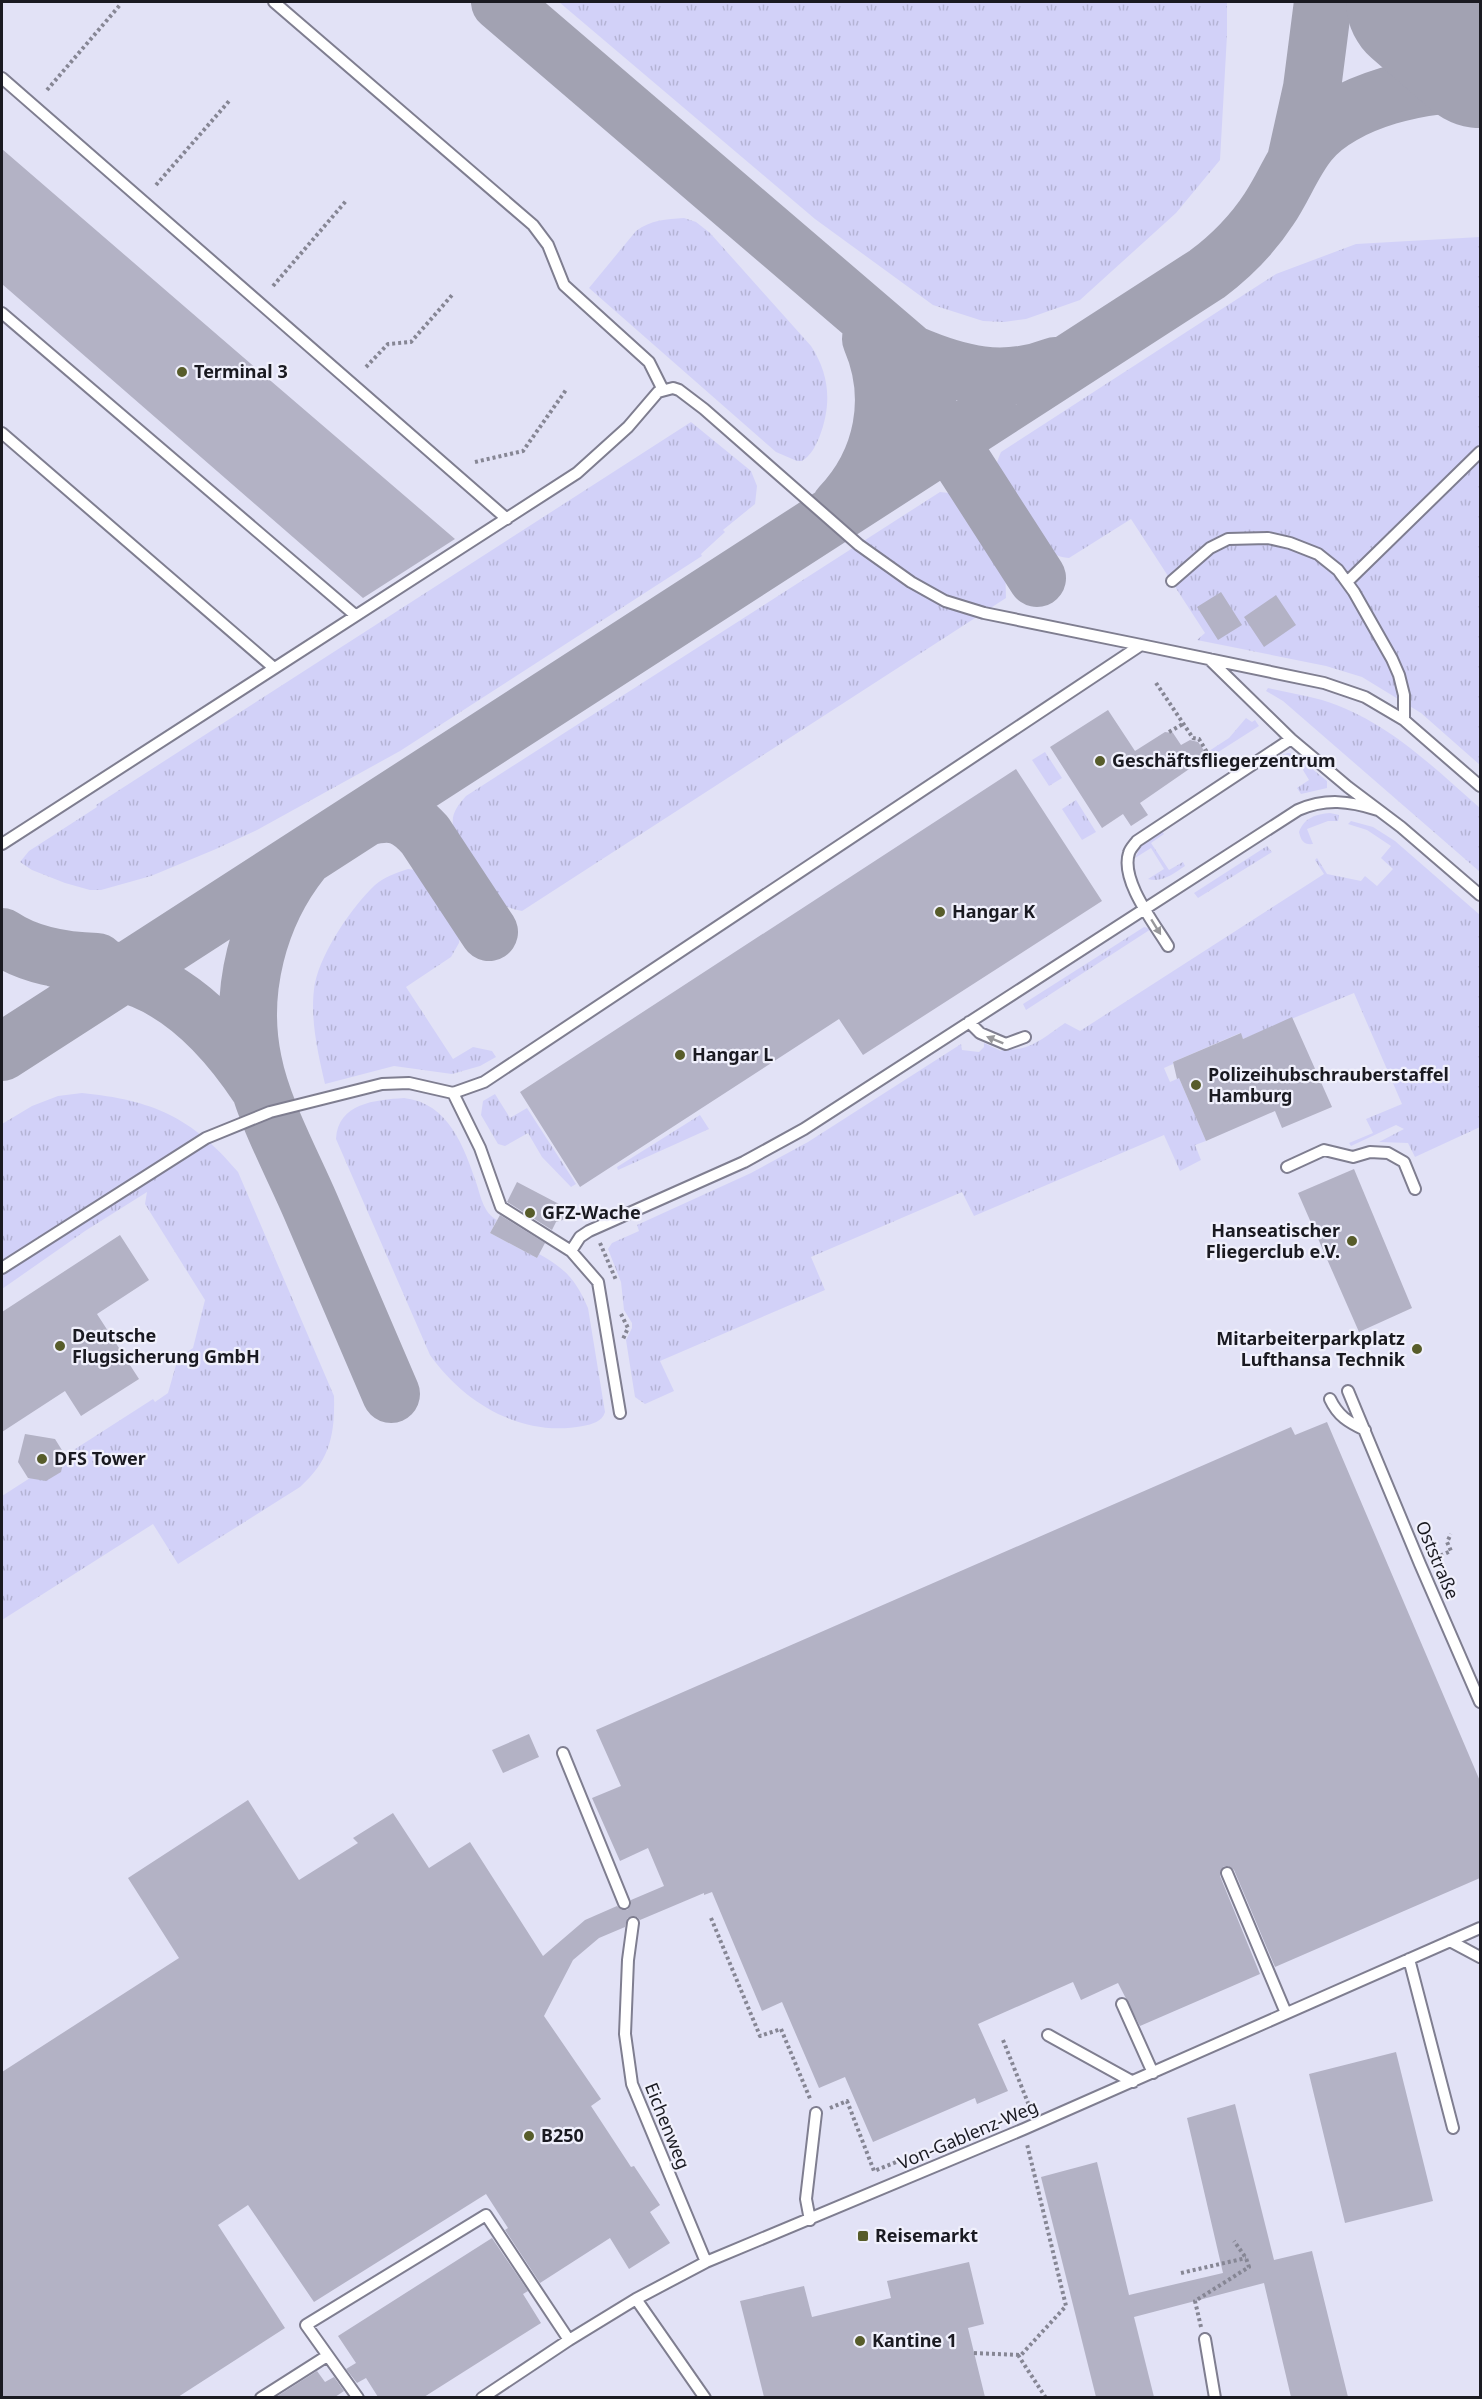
<svg xmlns="http://www.w3.org/2000/svg" width="1482" height="2399" font-family="'Noto Sans',sans-serif">
	<style>
		.grass { fill: url(#grass-tufts) }
		.lines { fill: none; stroke-linecap: round; stroke-linejoin: round }
		.taxiway { stroke: #a2a2b2; stroke-width: 58 }
		.runway { stroke: #a2a2b2; stroke-width: 148 }
		.building { fill: #b3b2c5 }
		.lane-casing { stroke: #7f7e90; stroke-width: 14 }
		.path { stroke: #868694; stroke-width: 4; stroke-dasharray: 3 3; stroke-linecap: butt }
		.lane { stroke: #fff; stroke-width: 10 }
		.oneway { fill: #98989b }
		.poi-dot { fill: #575c2a; stroke: #f0f0fc; stroke-width: 2 }
		.labels { text-anchor: middle; stroke-width: 4.5; stroke-linejoin: round; paint-order: stroke }
		.poi-label { font-size: 18px; font-weight: bold; fill: #1a1a21; stroke: #f0f0fc; text-anchor: start }
		.street-label { font-size: 18px; fill: #1a1a21; stroke: #f0f0fc }
	</style>
	<defs>
		<pattern id="grass-tufts" width="24" height="20" patternUnits="userSpaceOnUse" patternTransform="scale(1.5)"><rect width="24" height="20" fill="#d2d1f8"/><path d="M3 7l-1-3M5 7V3M7 7l1-3M15 17l-1-3M17 17v-4M19 17l1-3" fill="none" stroke="#b4b3d4"/></pattern>
	</defs>
	<rect width="100%" height="100%" fill="#e2e2f6"/>
	<path class="grass" d="M559,2h668v33l-7,125 -44,53 -96,87 -54,19 -22,3 -21,-1 -50,-16 -118,-86z
		M684,218l12,4 14,11 101,113c19,29 21,59 8,92 -4,9 -8,17 -17,23h-5l-21,-9 -187,-164 47,-57c15,-11 30,-12 48,-13z
		M1480,237v528l-59,-52 -59,-36 -36,-11 -129,-26 8,-7 -74,-114 -62,39c-11,-1 -20,-5 -29,-13 -9,-9 -42,-59 -44,-71 -1,-8 2,-15 5,-22l275,-178 80,-30z
		M691,422l60,49 6,15 -2,18 -32,26 2,2 -24,22 1,2 -302,195 -143,79 -41,19 -65,27 -50,14h-11l-25,-7 -33,-13 -12,-8 9,-11 68,-44 -1,-2z
		M940,492l18,2 7,5 40,61 1,38 -484,313c-4,-1 -10,-2 -14,-4 -16,-8 -53,-64 -55,-82 -2,-12 6,-21 13,-29z
		M1268,688c18,4 36,7 54,12 63,19 110,66 158,108v64l-197,-171 -17,-10z
		M1246,718l6,4 3,-2 4,6 -47,30 -3,-5 20,-13z
		M1045,752l17,26 -13,8 -17,-26z
		M1288,753l6,1 33,27v7l-26,6 -4,-6 12,-8 -12,-20 -13,8 -8,-11z
		M1076,800l20,32 -14,8 -20,-31z
		M1330,813l9,2 -1,6h-10l-21,8 6,15c-9,1 -12,-3 -14,-12 5,-14 17,-18 31,-19z
		M1351,821l22,6 22,14 85,74v212l-65,30 -7,-14 -29,-1 25,-13 -8,-4 -45,21 -2,-3 24,-10 -7,-14 36,-15 -48,-111 -111,46 -3,-6 -67,29v2l-9,4 6,14 9,-4 27,63 -11,4 6,15 -21,11 -16,-36 -190,81 -12,-24 -151,65 14,33 -165,71 14,30 -29,13 -10,-7 -9,-57 6,-12v-5l-8,-13 -3,-28 -13,-33 4,-6 27,-12 -2,-6 114,-52 57,-31 153,-98 1,6 17,2 5,-5v-4l17,8 2,-3c23,7 44,-13 62,-25l15,8 244,-157 -9,-14 2,-2 10,16 34,7 4,-5 12,10 16,-17 -12,-11 10,-12 -24,-16 -19,-6z
		M1162,831l2,3 -13,9 18,27 14,-8 2,4c-11,7 -22,17 -37,13l16,-10 -13,-21 -16,10 6,-12z
		M1267,846l5,6 -74,46 -4,-5z
		M408,869l7,1 8,6 37,56 -1,11 -8,14 -45,30 47,72 20,-12 19,4 4,6 -16,9 -28,8 -58,-8 -69,18c-7,-31 -16,-68 -10,-101 7,-32 36,-75 60,-98 9,-8 21,-12 33,-16z
		M1144,927l7,2 -125,81 -3,-6z
		M82,1093c70,7 110,24 156,79l96,224c1,39 -4,64 -34,91l-122,77 -25,-40 -151,96v-124l151,-97 2,3 13,-9 10,-35 15,-10 12,-48 -60,-96 2,-12 -62,39 -83,58v-165l30,-18 26,-10z
		M495,1094l15,24 17,-10 49,76 -5,3 -29,-30 -14,-24 -23,13 -7,-2 -17,-29 2,-14z
		M404,1098c45,5 60,49 73,87 4,13 7,28 20,35l-7,13 47,25 2,-4c27,15 37,26 49,54l17,104c-3,10 -13,12 -22,14 -61,12 -119,-23 -153,-71l-94,-216c2,-36 39,-39 68,-41z
		M700,1115l9,14 -91,41 -1,-3z"/>
	<g class="lines">
		<path class="taxiway" d="M500,2l411,352c49,21 92,32 144,12
			M1296,160l16,-72 11,-86
			M878,338l71,103 88,137
			M840,507c44,-46 56,-110 31,-168
			M366,817c27,-7 40,-3 59,18l64,97
			M302,860c-44,55 -64,132 -49,202 9,46 38,99 57,143 27,63 54,126 81,189
			M2,937c28,19 62,24 95,25
			M58,959c28,6 58,10 85,21 48,20 87,64 115,106
			M2,1052l1205,-778c24,-18 45,-39 62,-65 15,-22 23,-46 40,-67 32,-41 121,-63 171,-57"/>
		<path class="runway" d="M1420,2l60,52"/>
	</g>
	<path class="building" d="M2,149l234,202 219,188 -92,59 -361,-314z
		M1221,592l21,33 -24,15 -21,-33z
		M1276,595l20,30 -32,22 -20,-30z
		M1108,710l27,41 30,-19 8,1 8,12 9,-5 8,2 10,14 -68,47 8,12 -17,11 -8,-12 -21,14 -52,-81z
		M1016,769l86,132 -239,154 -24,-36 -259,168 -60,-95z
		M1292,1017l40,90 -50,21 -7,-17 -69,30 -27,-63 -2,1 -4,-17 68,-29 2,6z
		M1354,1169l58,139 -53,24 -61,-139z
		M517,1182l63,33 -24,7 -4,8 -45,-28z
		M500,1215l45,28 -8,15 -47,-25z
		M120,1235l29,45 -52,34 42,65 -58,37 -16,-25 -63,41v-120z
		M1327,1422l153,359v97l-205,89 -41,-97 -6,-4h-4l-4,6v4l40,98 -120,52 -22,-43 -37,17 -8,-18 -95,42 30,67 -31,13 -2,-6 -102,44 -28,-65 -26,11 -37,-86 -20,9 -50,-119 -8,3v-2l-64,27 -3,-3 -6,-1 -4,3 -2,8 -26,11 -26,22 -29,56 57,83 -10,7 40,61 3,-1 26,39 -10,7 20,31 -41,26 -19,-31 -70,45 -35,-53 3,-2 -22,-34 -172,108 -66,-97 -30,20 67,103 -107,69h-176v-325l177,-114 -51,-80 120,-78 51,80 59,-37 -5,-5 40,-25 36,55 41,-26 73,114 42,-36 32,-14 5,4h5l4,-5v-5l33,-14 -16,-38 -28,13 -28,-63 29,-12 -25,-56 695,-303 4,8z
		M25,1434l30,5 10,16 -4,17 -15,9 -18,-3 -10,-16z
		M529,1734l10,23 -36,16 -11,-23z
		M1396,2052l37,149 -88,22 -36,-149z
		M1235,2104l39,156 38,-9 36,146h-57l-27,-114 -130,34 20,80h-58l-55,-220 56,-15 32,133 94,-22 -36,-155z
		M492,2238l36,53 -5,3 18,29 -117,74h-46l-12,-19 -9,5 -11,-14 10,-6 -18,-27z
		M969,2262l15,62 -16,4 17,69h-221l-24,-96 64,-15 8,31 79,-19 -4,-17z
		M317,2371l8,11 9,-5 10,14 -9,6h-59z"/>
	<g class="lines">
		<defs>
			<path id="lane" d="M274,2l259,223 15,20 16,40 85,77 14,28
				M2,78l505,441
				M2,313l353,302
				M2,433l272,235
				M1172,581l38,-33 18,-9 40,-1 22,5 28,11 20,16 16,22 38,67 7,16 5,20v25
				M1347,582l133,-130
				M1209,659l82,80 57,48 53,40 79,68
				M2,844l575,-371 51,-46 30,-35 15,-4 6,2 25,19 155,136 52,37 34,19 39,12 157,32
				M1168,946c-14,-23 -48,-66 -39,-93 1,-4 5,-8 8,-12l154,-102
				M969,1022l11,11 26,11 19,-7
				M453,1093l31,-11 657,-437 183,38 41,14 39,23 76,66
				M1287,1167l37,-17 29,7 17,-5 18,1 16,9 11,27
				M571,1251l9,-14 9,-6 155,-69 60,-33 494,-319c28,-12 51,-9 80,0
				M2,1268l204,-130 64,-26 112,-28 27,-1 44,10 27,55 21,59 70,44 27,31 22,131
				M1348,1391l72,173 60,138
				M1330,1399c8,17 18,23 35,31
				M563,1753l61,150
				M1227,1873l59,140
				M633,1923l-5,37 -3,74 7,50 74,178
				M1450,1941l30,16
				M1409,1959l44,169
				M1122,2004l31,69
				M1048,2035l85,47
				M810,2220l-4,-21 10,-86
				M636,2299l69,99
				M1205,2339l10,59
				M261,2398l66,-42
				M358,2398l-52,-73 180,-110 83,125
				M482,2398l87,-58 67,-41 70,-37 318,-133 456,-201"/>
		</defs>
		<use href="#lane" class="lane-casing"/>
		<path class="path" d="M47,90l73,-85
			M156,185l74,-85
			M273,286l73,-85
			M366,367l22,-23 23,-2 42,-48
			M475,462l48,-11 43,-61
			M1156,683l37,55 6,1 17,28 3,-2
			M1169,732l14,-8
			M600,1243l16,37
			M621,1314l7,14 -5,11
			M1435,1558l16,-7 -4,-9 4,-8
			M711,1918l49,118 21,-7 30,72
			M1003,2040l27,68
			M830,2108l17,-7 27,70 47,-19
			M1181,2273l65,-15
			M1201,2327l-6,-26 54,-34 -3,-9 -12,-17
			M974,2353l47,2 45,-49 -39,-162
			M1018,2355l28,43"/>
		<use href="#lane" class="lane"/>
	</g>
	<defs><path id="oneway-solid" d="M-6-.8H1V-3.2L6.5 0L1 3.2V.8H-6Z" transform="scale(1.5)"/></defs>
	<g class="oneway">
		<use href="#oneway-solid" transform="translate(1156 927) rotate(58)"/>
		<use href="#oneway-solid" transform="translate(995 1040) rotate(-158)"/>
	</g>
	<g class="poi-dot">
		<circle cx="182" cy="372" r="6"/>
		<circle cx="1100" cy="761" r="6"/>
		<circle cx="940" cy="912" r="6"/>
		<circle cx="680" cy="1055" r="6"/>
		<circle cx="1196" cy="1085" r="6"/>
		<circle cx="530" cy="1213" r="6"/>
		<circle cx="1352" cy="1241" r="6"/>
		<circle cx="60" cy="1346" r="6"/>
		<circle cx="1417" cy="1349" r="6"/>
		<circle cx="42" cy="1459" r="6"/>
		<circle cx="529" cy="2136" r="6"/>
		<rect x="857" y="2230" width="12" height="12" rx="3"/>
		<circle cx="860" cy="2341" r="6"/>
	</g>
	<g class="labels">
		<g class="poi-label">
			<text x="194" y="378">Terminal 3</text>
			<text x="1112" y="767">Geschäftsfliegerzentrum</text>
			<text x="952" y="918">Hangar K</text>
			<text x="692" y="1061">Hangar L</text>
			<text x="1208" y="1081">Polizeihubschrauberstaffel<tspan x="1208" dy="21">Hamburg</tspan></text>
			<text x="542" y="1219">GFZ-Wache</text>
			<text x="1340" y="1237" text-anchor="end">Hanseatischer<tspan x="1340" dy="21">Fliegerclub e.V.</tspan></text>
			<text x="72" y="1342">Deutsche<tspan x="72" dy="21">Flugsicherung GmbH</tspan></text>
			<text x="1405" y="1345" text-anchor="end">Mitarbeiterparkplatz<tspan x="1405" dy="21">Lufthansa Technik</tspan></text>
			<text x="54" y="1465">DFS Tower</text>
			<text x="541" y="2142">B250</text>
			<text x="875" y="2242">Reisemarkt</text>
			<text x="872" y="2347">Kantine 1</text>
		</g>
		<g class="street-label">
			<text transform="translate(1437 1560) rotate(67)" y="6">Oststraße</text>
			<text transform="translate(667 2126) rotate(68)" y="6">Eichenweg</text>
			<text transform="translate(968 2135) rotate(-23)" y="6">Von-Gablenz-Weg</text>
		</g>
	</g>
	<rect width="1482" height="2399" fill="none" stroke="#1a1a21" stroke-width="6"/>
</svg>
